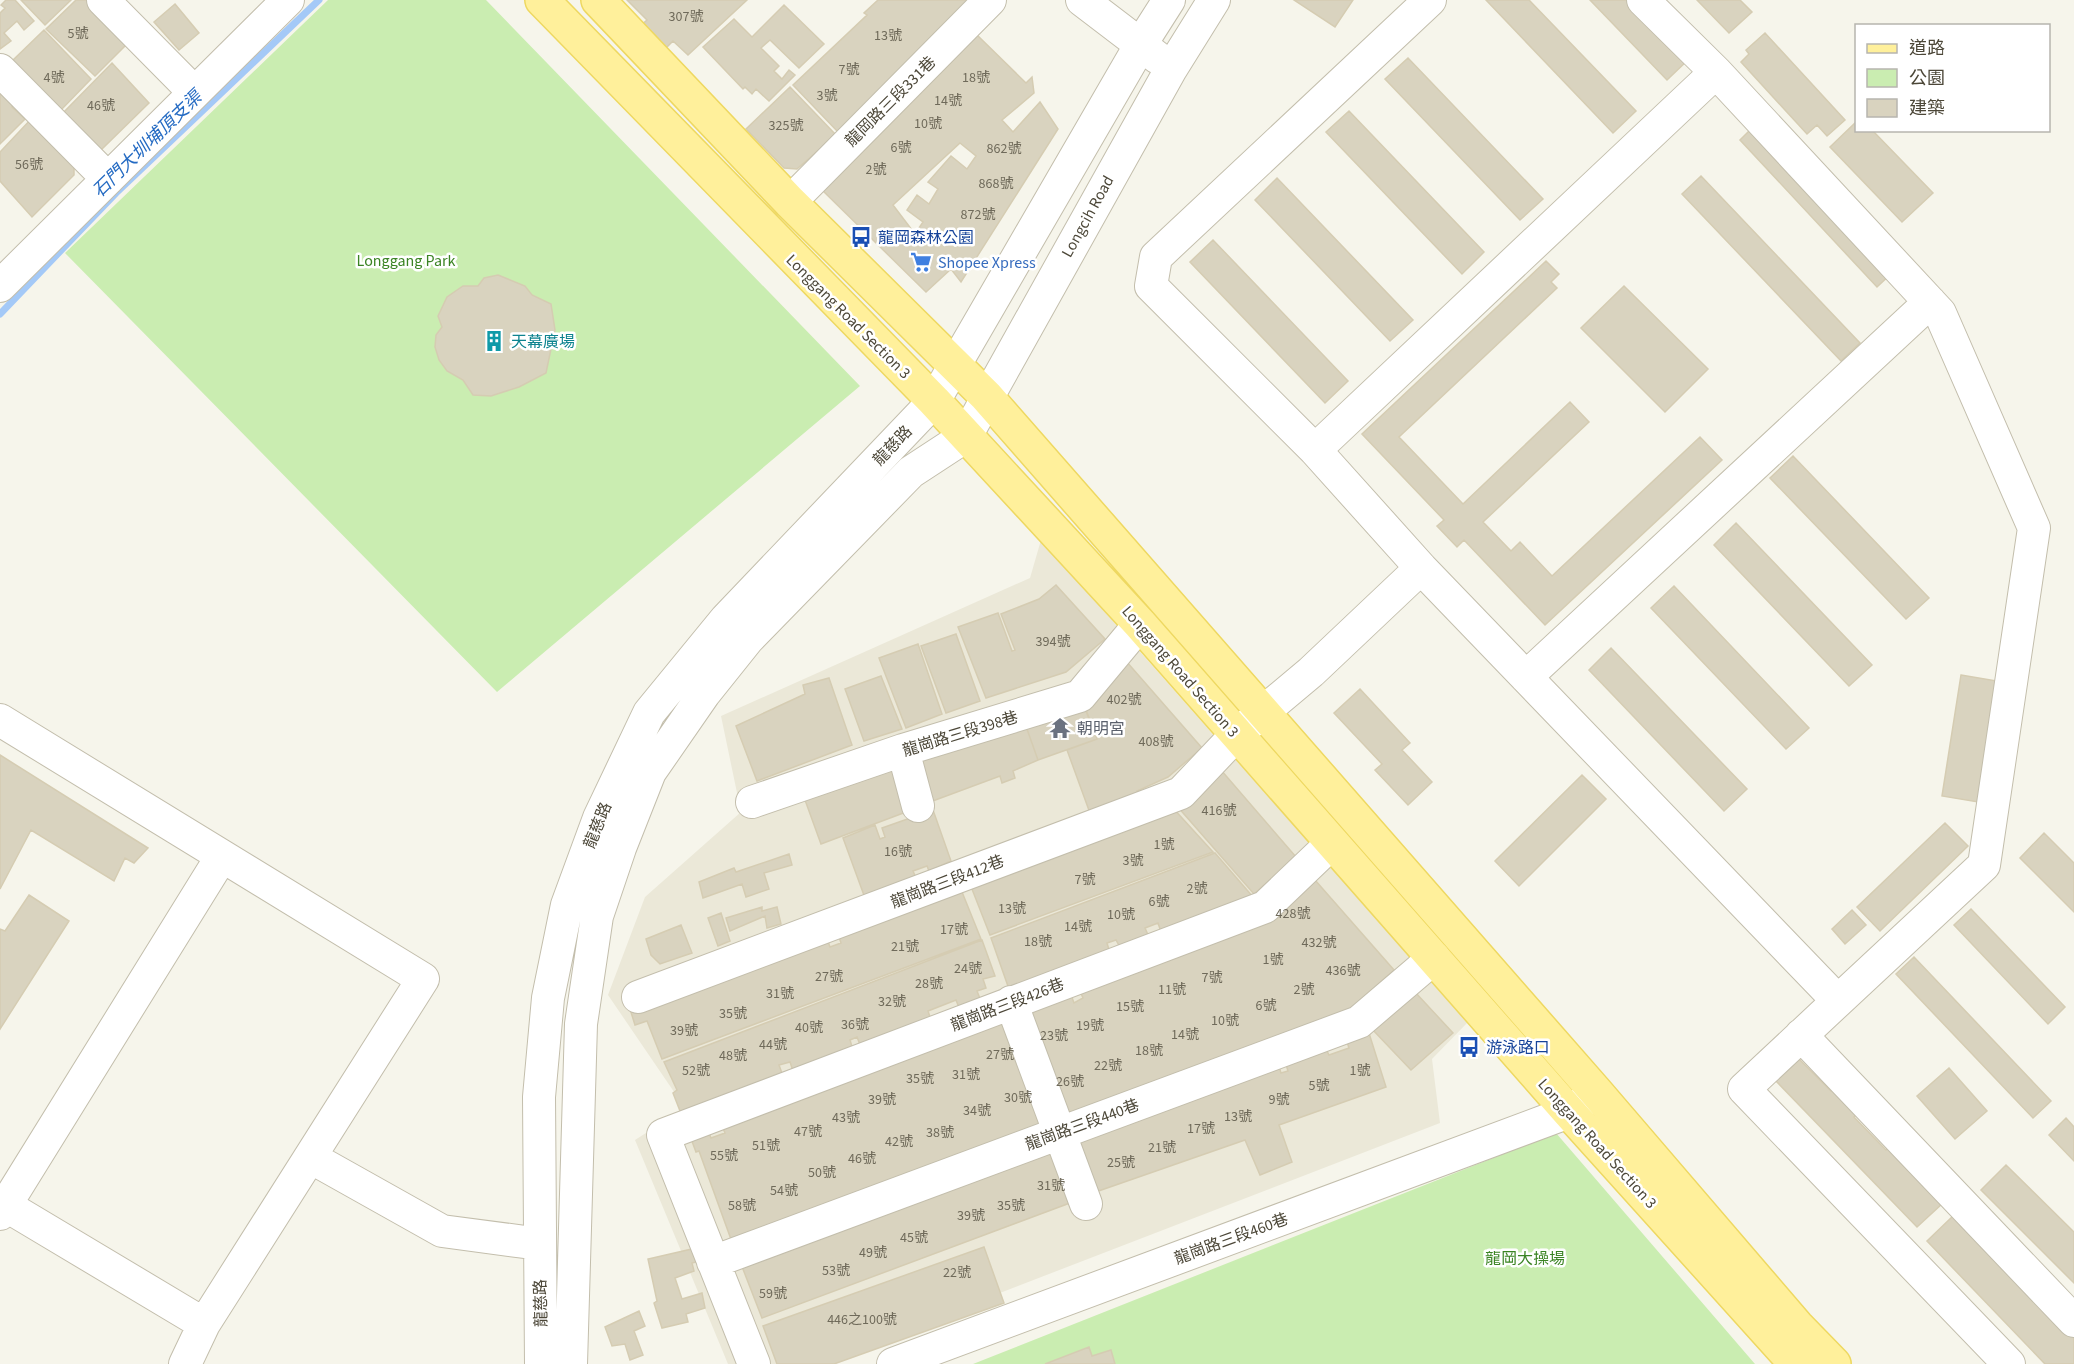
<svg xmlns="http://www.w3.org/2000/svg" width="2074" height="1364" font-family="'Source Sans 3','Noto Sans TC',sans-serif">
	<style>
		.residential { fill: #ebe8d8 }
		.green { fill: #caedb1 }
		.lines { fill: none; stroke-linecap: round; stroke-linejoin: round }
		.stream { stroke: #a4c9f7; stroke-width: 7 }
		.building { fill: #d9d3bf; stroke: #d5ccb2; stroke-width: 1.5; fill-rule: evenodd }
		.minor-casing { stroke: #c3beac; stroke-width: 34 }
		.major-casing { stroke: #eed861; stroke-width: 36 }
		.minor { stroke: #fff; stroke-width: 32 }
		.major { stroke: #fff09b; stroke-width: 33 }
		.labels { text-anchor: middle; stroke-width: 5; stroke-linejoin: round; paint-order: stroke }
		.number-label { font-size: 14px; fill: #6f6a5a }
		.street-label { font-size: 16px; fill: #4c4738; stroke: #fff }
		.transit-label { font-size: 16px; fill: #164399; stroke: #fff; text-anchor: start }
		.park-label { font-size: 16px; fill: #3b8424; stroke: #fff }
		.shop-label { font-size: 16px; fill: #366cbe; stroke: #fff; text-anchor: start }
		.culture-label { font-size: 16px; fill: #0d838f; stroke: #fff; text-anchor: start }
		.worship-label { font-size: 16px; fill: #5b616d; stroke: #fff; text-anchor: start }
		.water-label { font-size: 18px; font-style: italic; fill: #256bc3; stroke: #fff }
	</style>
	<rect width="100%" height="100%" fill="#f6f5eb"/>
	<path class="residential" d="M1041,540l427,482 -36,37 8,64 -624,241h-88l-93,-224 50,-32 -77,-113 37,-98 96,-85 -20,-96 309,-138z"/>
	<path class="green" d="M328,0h158l374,386 -363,306 -432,-439z
		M1556,1133l199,231h-782z"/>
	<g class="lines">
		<path class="stream" d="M0,314l116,-121 203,-193"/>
	</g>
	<path class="building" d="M6,0h9l19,21 -10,9 -7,-9 -13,12 7,8 -11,8v-36l5,-5 -4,-3z
		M21,0h50l-26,25z
		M76,0h17l38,40 -36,36 -49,-47z
		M627,0h120l-59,55 -15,-14 -8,8 -25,-23 7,-6z
		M878,0h97l-137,132 -45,-47 74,-70 -3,-2z
		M1294,0h59l-18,27z
		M1486,0h43l107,111 -23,22z
		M1590,0h44l56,58 -23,22z
		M1697,0h43l12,12 -23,21z
		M175,4l24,29 -20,17 -25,-28z
		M784,5l40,39 -25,24 -29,-28 -9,8 18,18 -5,5 8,8 7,-9 6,5 -26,26 -13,-12 -4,5 -7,-7 -2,2 -40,-42 31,-28 18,18z
		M44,30l47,49 -30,31 -49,-49z
		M975,33l51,50 6,-6 2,16 -32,27 11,12 27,-30 18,27 -97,153 -10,-13 -25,23 -108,-106zM960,143l16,13 -9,13 -16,-13 -23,26 10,7 -9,15 -12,-9 -10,15 16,12 -8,12 -22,-29z
		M1765,33l80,87 -18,16 -10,-11 -10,9 -66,-72 8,-8 -3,-4z
		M1408,58l135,141 -23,21 -135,-141z
		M112,63l37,40 -47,46h-14l-30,-31z
		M0,86l15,18 -3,3 13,12 -25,25z
		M790,87l46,48 -39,34 -13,-1 -38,-39z
		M1349,111l135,141 -22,22 -136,-142z
		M32,118l42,44v13l-42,42 -32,-36v-29z
		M1856,122v8h16l61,63 -31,29 -72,-75z
		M1755,125l138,147 -16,15 -137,-147z
		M1701,176l159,167 -19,18 -159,-167z
		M1277,178l136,142 -23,21 -135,-141z
		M1213,240l135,141 -23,22 -135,-141z
		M1546,261l13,13 -8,8 6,6 -158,149 64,67 107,-102 19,20 -106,100 28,29 9,-9 32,34 148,-139 22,23 -177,165 -81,-85 -7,7 -20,-21 7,-6 -82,-86z
		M498,275l27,11 7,9 19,9 4,26 -9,43 -27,14 -28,9 -18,-1 -10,-15 -16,-9 -8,-11 -4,-13 1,-12 6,-8 -4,-11 9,-19 16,-11h15l6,-8z
		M1624,286l84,83 -43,43 -84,-84z
		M1793,456l136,142 -23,21 -136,-141z
		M1736,523l136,142 -23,21 -135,-141z
		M1056,585l49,54 -39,33 -80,26 -28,-71 40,-14 14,38 3,-1 -14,-36 38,-15z
		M1674,586l135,142 -23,21 -135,-141z
		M956,634l24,67 -34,12 -25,-67z
		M918,644l24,70 -36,14 -27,-70z
		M1611,648l136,141 -23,22 -135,-141z
		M1126,661l76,87 -34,29 -31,14 3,5 -50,17 -23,-63 30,-11 -15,-40z
		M1961,675l36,6 -19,121 -36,-6z
		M881,676l21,53 -38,12 -19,-52z
		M829,678l23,67 -95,36 -21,-55 69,-32 -2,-9z
		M1360,689l50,54 -8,7 30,32 -24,23 -33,-35 7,-6 -48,-51z
		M1080,696l17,43 -59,21 -15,-42z
		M1023,718l15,42 -25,11 2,7 -13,5 -2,-7 -70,26 -16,-43z
		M0,755l148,93 -14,15 -9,-5 -11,23 -83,-51 -31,59z
		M891,768l15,44 -85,32 -16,-44z
		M1221,770l75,87 -42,37 -77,-88z
		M1582,775l24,24 -87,87 -24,-25z
		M1172,807l41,45 -223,83 -20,-51z
		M933,810l18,51 -22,10 -2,-5 -14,5 3,7 -51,20 -22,-60 32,-13 5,14 5,-2 -3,-9z
		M1945,823l23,23 -88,85 -23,-24z
		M2044,833l30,30v49l-54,-54z
		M1215,853l38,44 -92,35 -3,-9 -13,5 4,9 -28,12 -5,-9 -9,3 3,10 -101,36 -18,-51z
		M789,854l3,11 -28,8 5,16 -23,8 -4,-13 -39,14 -4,-16 35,-14 2,4z
		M1315,880l79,90 -48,43 -287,107 -39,-108 50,-20 4,11 9,-5 -4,-9z
		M960,887l21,52 -319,120 -15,-38 -12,4 -5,-16 196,-73 4,11 11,-4 -3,-9z
		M29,895l40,26 -69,108v-100l5,2z
		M762,907v4l15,-4 4,17 -14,4 -2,-12 -35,15 -4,-13z
		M1971,909l94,98 -17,17 -94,-99z
		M1852,910l14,15 -21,19 -13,-15z
		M721,913l9,28 -12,5 -10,-28z
		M681,925l11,28 -32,11 -9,-9 -5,-16z
		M982,940l13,36 -12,3 3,9 -9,3 4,10 -21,9 -4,-10 -28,11 3,9 -70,27 -4,-10 -7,3 3,10 -59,24 -4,-12 -11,3 4,11 -101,40 -9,-23 4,-3 -13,-28z
		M1914,957l137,144 -18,17 -137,-144z
		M1415,992l38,41 -42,37 -39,-41z
		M1009,1015l40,108 -317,119 -33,-91 -3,1 -6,-16 17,-8 4,10 14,-5 -4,-10z
		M1368,1030l18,57 -107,38 13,37 -32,13 -15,-35 -158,55 -20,-54 211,-78 3,10 7,-2 -3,-10 40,-14 4,8 20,-7 -3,-9z
		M1798,1058l33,33 4,-4 24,25 -5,5 32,33 8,-8 48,62 -25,23 -142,-147z
		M1949,1068l38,43 -32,28 -38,-43z
		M2066,1118l8,9v34l-25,-26z
		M1058,1146l20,54 -316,118 -21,-54z
		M2006,1165l68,67v51l-93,-93z
		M1954,1215l120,117v32h-29l-118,-123z
		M984,1247l20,56 -170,61h-57l-14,-38z
		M692,1249l4,13 -4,1 2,8 -19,7 7,21 20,-6 3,15 -19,6 2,8 -26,6 -8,-25 3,-2 -9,-42z
		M639,1311l6,15 -11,5 9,24 -13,5 -5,-16 -13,2 -7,-19z
		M1089,1347l3,9 19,-6 4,14h-70z"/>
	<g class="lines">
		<defs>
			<path id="minor" d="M103,0l91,92
				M1082,0l76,58
				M1643,0l73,72
				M0,70l108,109
				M790,202l200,-202
				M0,286l288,-286
				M1315,450l-164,-164 5,-29 274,-257
				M1526,677l404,-375
				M0,720l423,259 -219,345 -19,40
				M903,750l15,56
				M752,802l151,-52 177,-54 60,-72
				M638,997l543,-204 56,-59 74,-62 110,-104 417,433 146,-136 50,-337 -94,-215 -224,-241 -401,378 106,118
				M1838,1001l-94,88 265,275
				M1011,1002l75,202
				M1801,1035l273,286
				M310,1157l132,74 98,13
				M0,1202l204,122
				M0,1214l222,-358
				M713,1262l646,-240 75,-64
				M541,1364l-2,-267 9,-99 19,-93 32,-87 50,-105 77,-94 208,-218 207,-357 28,-44
				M571,1364l10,-340 16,-108 23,-68 30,-76 54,-78 44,-55 163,-167 55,-36 205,-367 43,-69
				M754,1364l-91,-229 602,-228 67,-64
				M893,1364l676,-252 20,-14"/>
			<path id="major" d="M542,0l392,401 206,223 429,488 227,252
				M598,0l192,202 196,194 611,697 200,233 37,38"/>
		</defs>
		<use href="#minor" class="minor-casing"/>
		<use href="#major" class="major-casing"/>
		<use href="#minor" class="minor"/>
		<use href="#major" class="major"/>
	</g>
	<defs>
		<symbol id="bus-bare" viewBox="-9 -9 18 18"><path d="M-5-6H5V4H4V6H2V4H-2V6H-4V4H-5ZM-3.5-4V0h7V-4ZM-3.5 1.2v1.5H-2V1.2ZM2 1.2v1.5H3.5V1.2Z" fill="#1a4fb4" stroke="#fff" stroke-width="2.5" paint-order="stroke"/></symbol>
		<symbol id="supermarket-bare" viewBox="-9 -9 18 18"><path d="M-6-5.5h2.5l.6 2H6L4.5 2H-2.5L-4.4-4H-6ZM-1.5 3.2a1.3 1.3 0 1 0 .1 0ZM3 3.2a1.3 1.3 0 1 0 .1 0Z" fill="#3f7fe0" stroke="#fff" stroke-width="2.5" paint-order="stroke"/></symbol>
		<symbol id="building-bare" viewBox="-9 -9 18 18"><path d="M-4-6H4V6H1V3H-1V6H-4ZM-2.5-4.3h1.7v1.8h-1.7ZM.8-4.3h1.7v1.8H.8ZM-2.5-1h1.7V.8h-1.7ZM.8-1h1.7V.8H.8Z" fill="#0f9aa8" stroke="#fff" stroke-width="2.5" paint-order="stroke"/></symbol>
		<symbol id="temple-bare" viewBox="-9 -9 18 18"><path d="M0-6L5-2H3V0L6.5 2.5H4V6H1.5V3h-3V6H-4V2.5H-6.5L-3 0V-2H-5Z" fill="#6b7280" stroke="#fff" stroke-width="2.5" paint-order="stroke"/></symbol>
	</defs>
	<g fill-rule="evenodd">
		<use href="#bus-bare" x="846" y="222" width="30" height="30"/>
		<use href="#supermarket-bare" x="906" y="247" width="30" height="30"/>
		<use href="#building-bare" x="479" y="326" width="30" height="30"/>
		<use href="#temple-bare" x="1045" y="713" width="30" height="30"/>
		<use href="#bus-bare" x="1454" y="1032" width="30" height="30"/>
	</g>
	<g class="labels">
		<g class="number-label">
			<text x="686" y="21">307號</text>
			<text x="78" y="38">5號</text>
			<text x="888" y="40">13號</text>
			<text x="849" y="74">7號</text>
			<text x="54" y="82">4號</text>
			<text x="976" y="82">18號</text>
			<text x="827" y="100">3號</text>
			<text x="948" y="105">14號</text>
			<text x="101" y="110">46號</text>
			<text x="928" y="128">10號</text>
			<text x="786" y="130">325號</text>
			<text x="901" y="152">6號</text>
			<text x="1004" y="153">862號</text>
			<text x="29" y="169">56號</text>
			<text x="876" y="174">2號</text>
			<text x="996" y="188">868號</text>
			<text x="978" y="219">872號</text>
			<text x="1053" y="646">394號</text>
			<text x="1124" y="704">402號</text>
			<text x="1156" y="746">408號</text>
			<text x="1219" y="815">416號</text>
			<text x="1164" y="849">1號</text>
			<text x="898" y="856">16號</text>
			<text x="1133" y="865">3號</text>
			<text x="1085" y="884">7號</text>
			<text x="1197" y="893">2號</text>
			<text x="1159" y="906">6號</text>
			<text x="1012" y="913">13號</text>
			<text x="1293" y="918">428號</text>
			<text x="1121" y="919">10號</text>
			<text x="1078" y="931">14號</text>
			<text x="954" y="934">17號</text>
			<text x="1038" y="946">18號</text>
			<text x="1319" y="947">432號</text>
			<text x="905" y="951">21號</text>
			<text x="1273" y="964">1號</text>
			<text x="968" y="973">24號</text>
			<text x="1343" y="975">436號</text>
			<text x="829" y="981">27號</text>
			<text x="1212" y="982">7號</text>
			<text x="929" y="988">28號</text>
			<text x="1172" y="994">11號</text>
			<text x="1304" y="994">2號</text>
			<text x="780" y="998">31號</text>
			<text x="892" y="1006">32號</text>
			<text x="1266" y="1010">6號</text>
			<text x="1130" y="1011">15號</text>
			<text x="733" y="1018">35號</text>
			<text x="1225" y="1025">10號</text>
			<text x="855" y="1029">36號</text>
			<text x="1090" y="1030">19號</text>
			<text x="809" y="1032">40號</text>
			<text x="684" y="1035">39號</text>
			<text x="1185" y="1039">14號</text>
			<text x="1054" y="1040">23號</text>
			<text x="773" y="1049">44號</text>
			<text x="1149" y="1055">18號</text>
			<text x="1000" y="1059">27號</text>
			<text x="733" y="1060">48號</text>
			<text x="1108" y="1070">22號</text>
			<text x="696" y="1075">52號</text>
			<text x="1360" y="1075">1號</text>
			<text x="966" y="1079">31號</text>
			<text x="920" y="1083">35號</text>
			<text x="1070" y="1086">26號</text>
			<text x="1319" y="1090">5號</text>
			<text x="1018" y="1102">30號</text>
			<text x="882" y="1104">39號</text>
			<text x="1279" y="1104">9號</text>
			<text x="977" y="1115">34號</text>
			<text x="1238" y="1121">13號</text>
			<text x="846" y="1122">43號</text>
			<text x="1201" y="1133">17號</text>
			<text x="808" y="1136">47號</text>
			<text x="940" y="1137">38號</text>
			<text x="899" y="1146">42號</text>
			<text x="766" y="1150">51號</text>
			<text x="1162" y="1152">21號</text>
			<text x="724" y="1160">55號</text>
			<text x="862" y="1163">46號</text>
			<text x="1121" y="1167">25號</text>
			<text x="822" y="1177">50號</text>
			<text x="1051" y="1190">31號</text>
			<text x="784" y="1195">54號</text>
			<text x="742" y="1210">58號</text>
			<text x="1011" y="1210">35號</text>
			<text x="971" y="1220">39號</text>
			<text x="914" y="1242">45號</text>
			<text x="873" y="1257">49號</text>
			<text x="836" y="1275">53號</text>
			<text x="957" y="1277">22號</text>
			<text x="773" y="1298">59號</text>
			<text x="862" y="1324">446之100號</text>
		</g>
		<g class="street-label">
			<text transform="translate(890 101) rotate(-45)" y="6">龍岡路三段331巷</text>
			<text transform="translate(1087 216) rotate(-61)" y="6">Longcih Road</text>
			<text transform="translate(849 316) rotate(45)" y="6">Longgang Road Section 3</text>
			<text transform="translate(892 445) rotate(-46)" y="6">龍慈路</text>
			<text transform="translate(1181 671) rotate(49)" y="6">Longgang Road Section 3</text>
			<text transform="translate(960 733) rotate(-17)" y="6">龍崗路三段398巷</text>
			<text transform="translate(597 825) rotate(-68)" y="6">龍慈路</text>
			<text transform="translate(947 881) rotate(-21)" y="6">龍崗路三段412巷</text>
			<text transform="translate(1007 1004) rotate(-21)" y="6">龍崗路三段426巷</text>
			<text transform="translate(1082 1124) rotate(-20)" y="6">龍崗路三段440巷</text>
			<text transform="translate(1598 1143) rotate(48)" y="6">Longgang Road Section 3</text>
			<text transform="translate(1231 1238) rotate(-20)" y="6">龍崗路三段460巷</text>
			<text transform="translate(540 1303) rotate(-91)" y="6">龍慈路</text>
		</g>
		<g class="transit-label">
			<text x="878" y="243">龍岡森林公園</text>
			<text x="1486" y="1053">游泳路口</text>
		</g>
		<g class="park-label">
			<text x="406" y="266">Longgang Park</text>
			<text x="1525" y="1264">龍岡大操場</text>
		</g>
		<g class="shop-label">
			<text x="938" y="268">Shopee Xpress</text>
		</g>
		<g class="culture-label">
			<text x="511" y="347">天幕廣場</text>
		</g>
		<g class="worship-label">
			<text x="1077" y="734">朝明宮</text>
		</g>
		<g class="water-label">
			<text transform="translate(147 144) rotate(-44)" y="6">石門大圳埔頂支渠</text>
		</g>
	</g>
	<rect x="1855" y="24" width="195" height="108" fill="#ffffff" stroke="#b7b5af" stroke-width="1.5"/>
	<rect x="1867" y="44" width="30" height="9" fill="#fff09b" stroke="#b7b5af" stroke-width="1.5"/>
	<text x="1909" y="54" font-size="18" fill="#4c4738">道路</text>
	<rect x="1867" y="69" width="30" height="18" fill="#caedb1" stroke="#b7b5af" stroke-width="1.5"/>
	<text x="1909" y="84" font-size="18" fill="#4c4738">公園</text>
	<rect x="1867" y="99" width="30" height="18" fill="#d9d3bf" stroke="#b7b5af" stroke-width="1.5"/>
	<text x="1909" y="114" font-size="18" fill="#4c4738">建築</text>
</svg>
